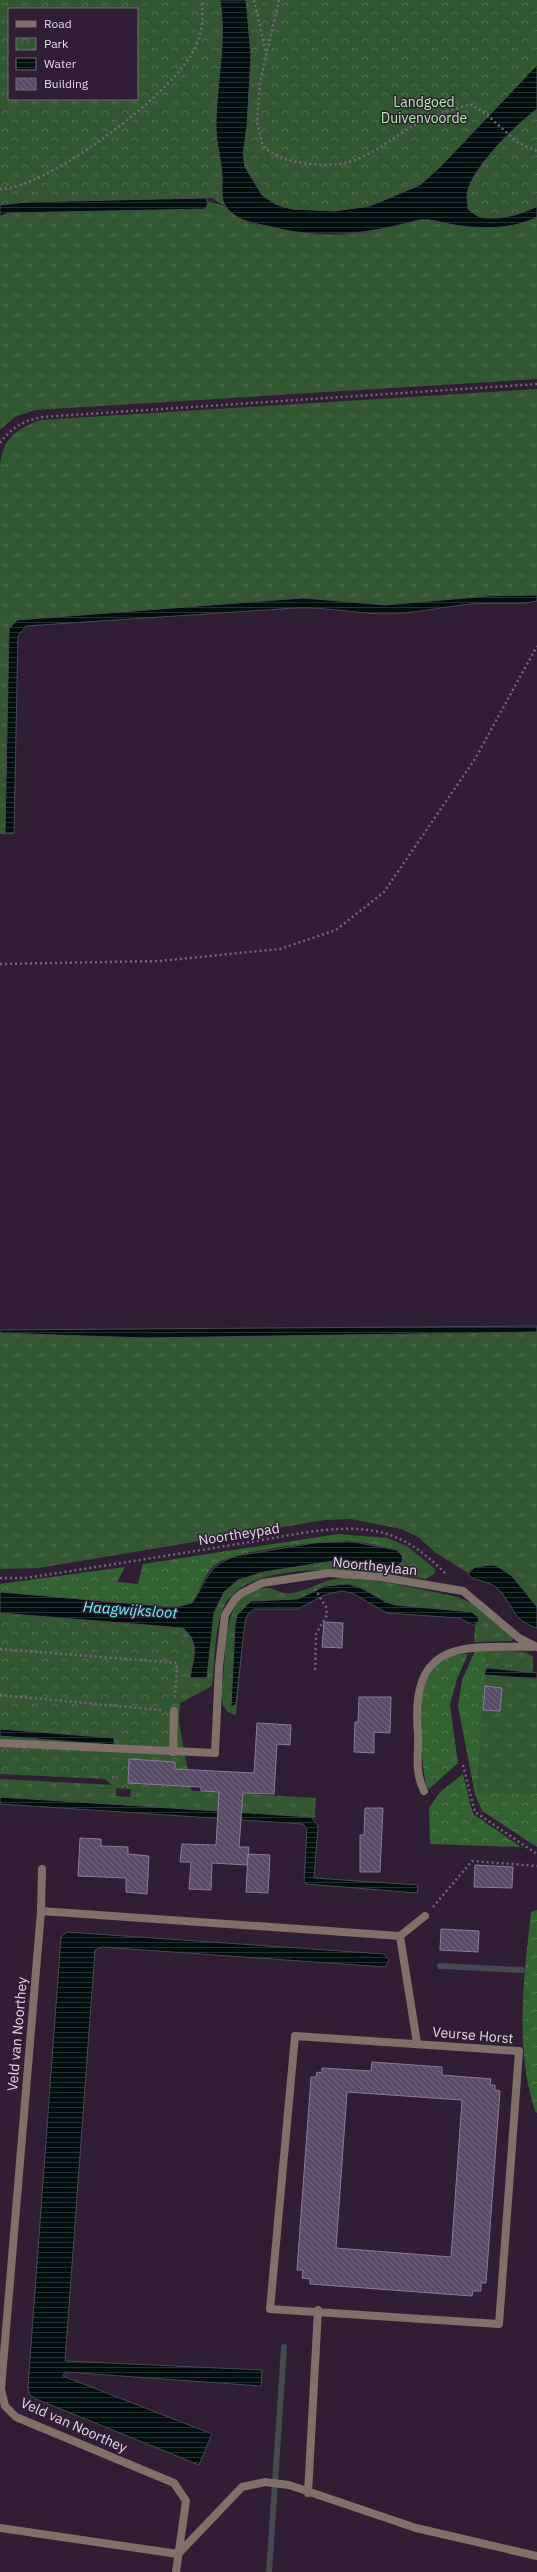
<svg xmlns="http://www.w3.org/2000/svg" width="537" height="2572" font-family="'IBM Plex Sans',sans-serif">
	<style>
		.grass { fill: url(#grass-tufts) }
		.forest { fill: url(#forest-crowns) }
		.park { fill: url(#park-crowns); fill-rule: evenodd }
		.water { fill: url(#water-rules); stroke: #464a4f }
		.lines { fill: none; stroke-linecap: round; stroke-linejoin: round }
		.stream { stroke: #464a4f; stroke-width: 6 }
		.building { fill: url(#building-back-hatch); stroke: #897b99; fill-rule: evenodd }
		.path { stroke: #746679; stroke-width: 2.5; stroke-dasharray: 2 3; stroke-linecap: butt }
		.service { stroke: #7f706a; stroke-width: 8 }
		.minor { stroke: #7f706a; stroke-width: 8 }
		.labels { text-anchor: middle; stroke-width: 3; stroke-linejoin: round; paint-order: stroke }
		.park-label { font-size: 14px; fill: #acf3a8; stroke: #2f1e34 }
		.street-label { font-size: 14px; fill: #e2d7e6; stroke: #2f1e34 }
		.water-label { font-size: 15px; font-style: italic; fill: #65f5f7; stroke: #2f1e34 }
	</style>
	<defs>
		<pattern id="grass-tufts" width="24" height="20" patternUnits="userSpaceOnUse"><rect width="24" height="20" fill="#335731"/><path d="M3 7l-1-3M5 7V3M7 7l1-3M15 17l-1-3M17 17v-4M19 17l1-3" fill="none" stroke="#506e4f"/></pattern>
		<pattern id="forest-crowns" width="20" height="18" patternUnits="userSpaceOnUse"><rect width="20" height="18" fill="#336231"/><path d="M2 6a3 3 0 1 1 6 0M12 15a3 3 0 1 1 6 0" fill="none" stroke="#50784f"/></pattern>
		<pattern id="park-crowns" width="20" height="18" patternUnits="userSpaceOnUse"><rect width="20" height="18" fill="#335731"/><path d="M2 6a3 3 0 1 1 6 0M12 15a3 3 0 1 1 6 0" fill="none" stroke="#506e4f"/></pattern>
		<pattern id="water-rules" width="6" height="5" patternUnits="userSpaceOnUse"><rect width="6" height="5" fill="#030e0e"/><path d="M0 2.5h6" fill="none" stroke="#273031"/></pattern>
		<pattern id="building-back-hatch" width="6" height="6" patternUnits="userSpaceOnUse"><rect width="6" height="6" fill="#594c68"/><path d="M-1 5l2 2M0 0l6 6M5-1l2 2" fill="none" stroke="#71657e"/></pattern>
	</defs>
	<rect width="100%" height="100%" fill="#2f1e34"/>
	<path class="grass" d="M207,201l17,5 25,17 64,11 27,1 28,-3 50,-12 63,8 31,-2 25,-9v162l-501,31 -20,6 -16,14v-214l8,-3 200,-9z
		M537,389v206l-49,1 -103,9 -82,-7 -286,22 -8,9 -4,205h-5v-368c2,-27 16,-37 40,-46z
		M537,1332v275l-17,-22 -23,-19 -22,1 -7,6 -32,-20 -18,-16 -17,-8 -50,-10 -26,1 -286,48 -39,1v-236l145,5z
		M387,1538l20,8 28,23v4l-9,6c-46,-8 -172,-24 -200,24 -12,20 -11,59 -14,83l-53,29 -159,14v-116l183,15c18,17 10,28 7,50h17l7,-64 10,-22 14,-12 26,-8 42,-8 41,-4 24,4 26,-14 -8,-2z
		M344,1578l42,4 72,15 13,6 43,35 -3,3 -37,1 1,-17 2,-1 -5,-12 -77,-7c-17,-4 -30,-20 -48,-21 -19,-1 -31,11 -49,15 -18,4 -35,0 -52,5l-10,111 -8,-3c-11,-10 -5,-30 -4,-44 2,-28 1,-79 42,-80 9,0 16,7 26,5 20,-3 30,-14 52,-15z
		M495,1650l29,2 9,4v17l-49,-3 2,-19z
		M484,1673l53,6v115h-60z
		M0,1779l116,6v11l14,1 1,-10 185,11 -1,20 -315,-21z"/>
	<path class="forest" d="M338,1534l49,4 2,10c-13,-3 -28,-7 -42,-7 -25,0 -109,9 -129,22 -14,9 -17,27 -26,40l-16,4 -17,-1 -159,-14v-8l125,-17 -8,15 21,2 5,-20z
		M475,1651h11l-9,142 60,1v53l-55,-36 -7,-17 -17,-88 4,-26z
		M468,1654l-11,25 -7,26 8,58 -29,26 -3,-4c-7,-41 -21,-131 42,-131z
		M463,1774l10,40 48,33 -91,-3 -1,-36 11,-16z
		M537,1910v202l-1,1c-22,-62 -12,-137 -5,-201z"/>
	<path class="park" d="M0,0h537v212l-16,7 -52,10 -82,-13 -140,5 -35,-23 -212,11zM9,9h128v90h-128z
		M0,1615l180,16 4,9 -5,82 13,71 -77,-5 -10,-9 -105,-5z"/>
	<path class="water" d="M220,0h26l5,55 -4,71 -4,28 2,13 17,28 13,9 16,5 43,2 36,-5 50,-21 21,-19 96,-101v44c-22,17 -61,54 -69,81 -2,5 0,13 0,19 3,2 6,6 10,7 17,6 45,-2 59,-10v11c-25,13 -56,12 -83,8 -13,-2 -26,-8 -39,-4 -48,13 -95,19 -143,6 -18,-4 -34,-5 -46,-20 -6,-7 -3,-23 -4,-32 -1,-16 -6,-32 -6,-48 0,-43 11,-84 4,-127z
		M206,198l2,6 -3,5 -196,4 -9,3v-11l26,-3z
		M537,595v6c-22,5 -44,1 -67,3 -29,3 -58,10 -87,10 -30,-1 -58,-7 -88,-6l-269,18 -8,10 -4,197 -9,1 4,-205 8,-9 286,-22 82,7 103,-9z
		M537,1326v6l-392,6 -145,-5v-3z
		M348,1541l49,9 6,7 -1,5 -7,5 -56,-7 -75,12 -26,8 -14,12 -10,21 -7,65h-17c3,-22 11,-34 -7,-50l-183,-15v-21l159,14 17,1 16,-4c16,-23 14,-37 44,-47l78,-13z
		M491,1565l6,1 15,10 25,31v21c-25,-8 -22,-20 -37,-37 -6,-8 -19,-10 -29,-13l-3,-5 7,-6z
		M348,1584l15,5 23,13 9,3 77,7 6,5 1,4 -6,4 -14,-7 -72,-5 -35,-20 -10,-2 -18,4 -26,14h-44l-6,5 -3,7 -9,83 -5,3 4,-82 2,-10 14,-14 47,-2 27,-13z
		M487,1668l50,5v6l-51,-4 -2,-2z
		M0,1729l114,9v7l-114,-9z
		M0,1797l311,20 7,9 -4,52 104,7 -1,8 -111,-9 -2,-3 3,-53 -4,-4 -303,-20z
		M67,1932l317,22 5,6 -4,7 -283,-20 -7,3 -30,411 197,9 -1,16 -196,-14 -2,4 149,58 -13,31 -163,-66 -7,-5 -1,-8 33,-449z"/>
	<g class="lines">
		<path class="stream" d="M440,1966l82,4
			M269,2572l15,-225"/>
	</g>
	<path class="building" d="M324,1622l19,1 -1,25 -20,-1z
		M485,1686l17,2 -2,23 -17,-1z
		M359,1697h32l-1,36 -16,-1v21l-20,-1 1,-30h3z
		M257,1723l34,2 -1,20 -13,-1 -3,50 -31,-1 -4,54h10l-2,18 -35,-2 -1,27 -22,-1 2,-27h-11l2,-18 34,1 3,-53 -18,-1v-4l-73,-4 1,-24 46,3v7l79,4z
		M365,1808h18l-3,64h-20v-37h4z
		M80,1838l21,1v7l27,1v7l21,2 -2,38 -21,-2v-14l-48,-2z
		M248,1854l22,1 -2,38 -22,-1z
		M475,1865l38,2 -1,21 -38,-1z
		M441,1929l38,2 -1,21 -38,-2z
		M372,2062l70,5v8l49,4 -1,6h5v5l5,1 -14,192h-5v8h-8l-1,5 -162,-12v-5l-8,-1 1,-8h-6l14,-193h5l1,-5 5,1v-5l49,3zM347,2092l115,8 -11,157 -115,-9z"/>
	<g class="lines">
		<path class="path" d="M254,0l12,53
			M279,0l-19,82 -3,40 6,25c20,13 24,14 48,17 51,6 66,-19 108,-41 16,-9 35,-13 51,-19l15,9 32,29 20,9
			M0,189c48,-1 167,-92 191,-134 10,-16 14,-36 10,-55
			M0,443c12,-16 23,-22 42,-26l495,-33
			M0,964l160,-3 120,-12 56,-19 48,-38 91,-133 62,-113
			M0,1578h25c73,-11 146,-23 219,-35 40,-6 84,-18 124,-13 33,4 55,21 78,44
			M315,1589l11,18 1,8 -11,19 -1,38
			M0,1649l177,14 -2,35
			M0,1695l161,15
			M463,1765l12,47 62,42
			M433,1907l39,-46 65,5"/>
		<path class="service" d="M0,1743l215,10
			M173,1752l1,-41
			M41,1911l1,-42
			M400,1936l17,107
			M295,2036l224,15 -20,273 -229,-15z
			M308,2493l10,-183
			M0,2528l178,26 64,-67 23,-5 24,3 127,43 121,28"/>
		<path class="minor" d="M215,1753l4,-87 6,-51 10,-16 7,-6 20,-10 67,-10 52,4 82,14 56,47 18,9
			M424,1791c-10,-21 -5,-35 -6,-57 -8,-93 41,-88 115,-87
			M176,2572l10,-71 -12,-18 -158,-66 -11,-11 -4,-17 40,-478 359,25 25,-20"/>
	</g>
	<g class="labels">
		<g class="park-label">
			<text x="424" y="107">Landgoed<tspan x="424" dy="16">Duivenvoorde</tspan></text>
		</g>
		<g class="street-label">
			<text transform="translate(239 1534) rotate(-9)" y="5">Noortheypad</text>
			<text transform="translate(375 1566) rotate(6)" y="5">Noortheylaan</text>
			<text transform="translate(17 2034) rotate(-85)" y="5">Veld van Noorthey</text>
			<text transform="translate(473 2035) rotate(5)" y="5">Veurse Horst</text>
			<text transform="translate(74 2425) rotate(24)" y="5">Veld van Noorthey</text>
		</g>
		<g class="water-label">
			<text transform="translate(130 1610) rotate(4)" y="5">Haagwijksloot</text>
		</g>
	</g>
	<rect x="8" y="8" width="130" height="92" fill="#2f1e34" stroke="#77687b"/>
	<rect x="16" y="21" width="20" height="6" fill="#7f706a" stroke="#77687b"/>
	<text x="44" y="28" font-size="12" fill="#e2d7e6">Road</text>
	<rect x="16" y="38" width="20" height="12" fill="url(#park-crowns)" stroke="#77687b"/>
	<text x="44" y="48" font-size="12" fill="#e2d7e6">Park</text>
	<rect x="16" y="58" width="20" height="12" fill="url(#water-rules)" stroke="#77687b"/>
	<text x="44" y="68" font-size="12" fill="#e2d7e6">Water</text>
	<rect x="16" y="78" width="20" height="12" fill="url(#building-back-hatch)" stroke="#77687b"/>
	<text x="44" y="88" font-size="12" fill="#e2d7e6">Building</text>
</svg>
